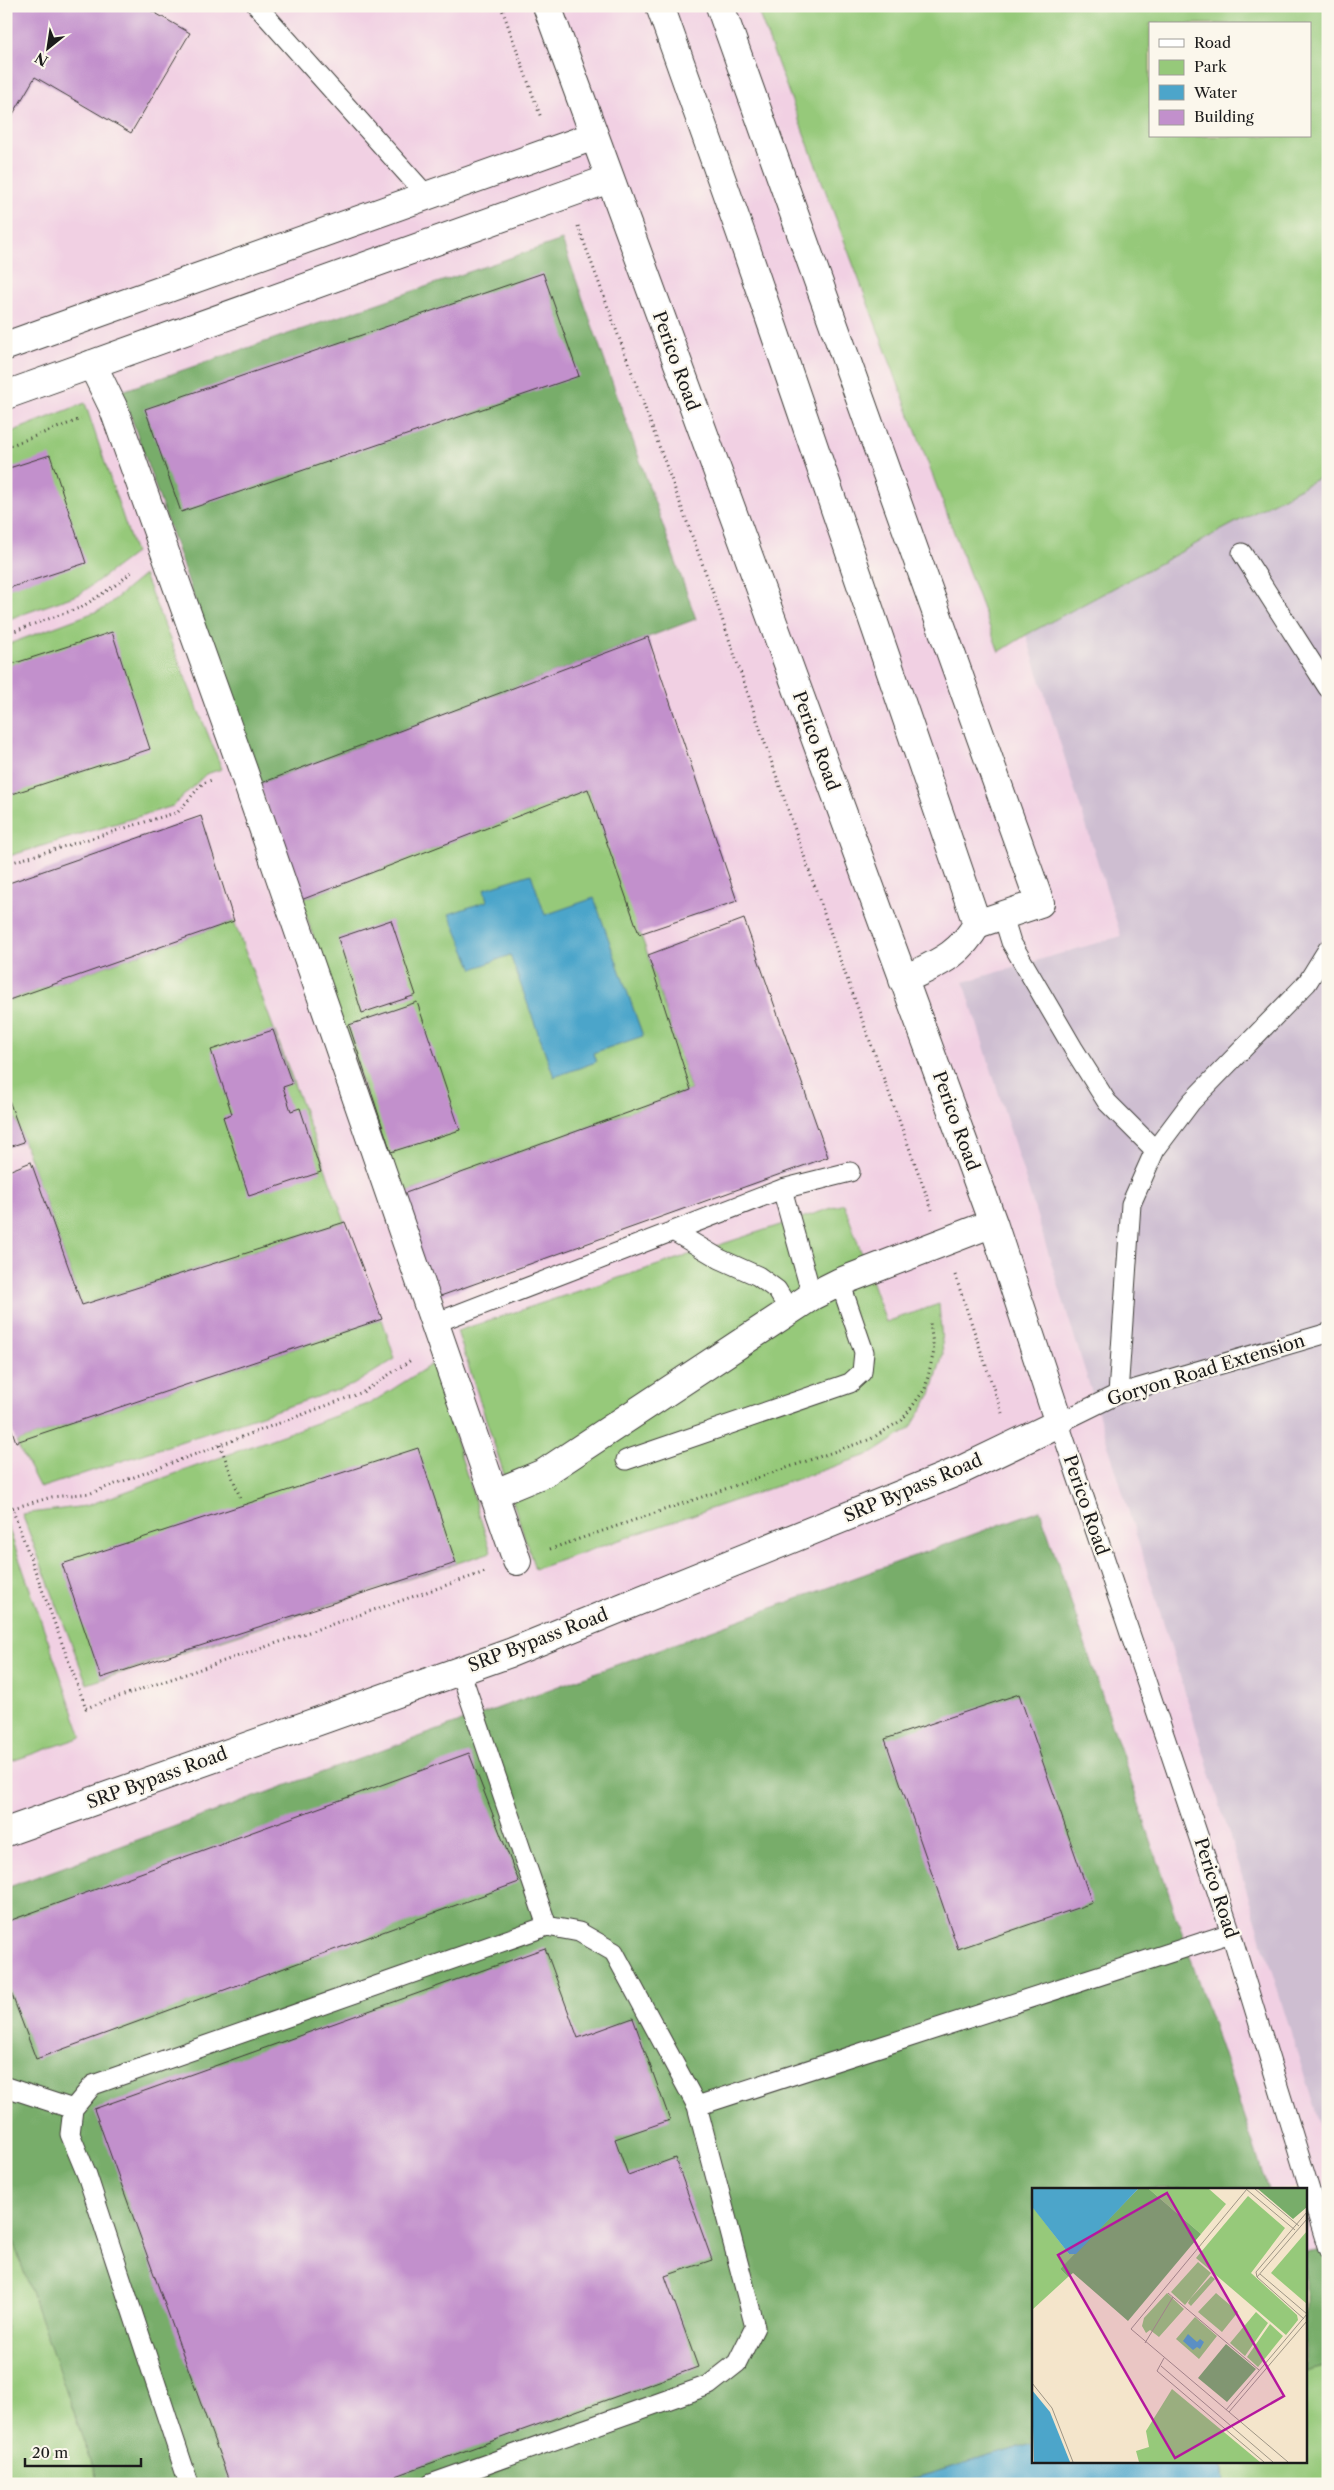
<svg xmlns="http://www.w3.org/2000/svg" width="1334" height="2490" font-family="'Libre Caslon Text',serif">
	<style>
		.built { fill: #f1d0e3; fill-rule: evenodd }
		.industrial { fill: #cebed1 }
		.green { fill: #96c97a; stroke: #59724b; fill-rule: evenodd }
		.forest { fill: #78ad6a; stroke: #4a6443 }
		.water { fill: #4ca5ca; stroke: #346073 }
		.building { fill: #c290cc }
		.lines { fill: none; stroke-linecap: round; stroke-linejoin: round }
		.lane-casing { stroke: #3c3a36; stroke-width: 21 }
		.street-casing { stroke: #3c3a36; stroke-width: 30 }
		.path { stroke: #3c3a36; stroke-width: 3; stroke-dasharray: 1 4; stroke-linecap: butt }
		.lane { stroke: #fff; stroke-width: 19 }
		.street { stroke: #fff; stroke-width: 28 }
		.labels { text-anchor: middle; stroke-width: 4.5; stroke-linejoin: round; paint-order: stroke }
		.street-label { font-size: 18px; fill: #1c1c1c; stroke: #fbf7ec }
		.inset-road { fill: none; stroke: #9e9585; stroke-width: 1 }
		.view { fill: #b5179e; fill-opacity: 0.15; stroke: #b5179e; stroke-width: 2.5 }
		.inset-edge { fill: none; stroke: #1c1c1c; stroke-width: 2.5 }
	</style>
	<rect width="100%" height="100%" fill="#fbf7ec"/>
	<filter id="ink" filterUnits="userSpaceOnUse"><feTurbulence type="fractalNoise" baseFrequency=".02" numOctaves="2"/><feDisplacementMap in="SourceGraphic" scale="10" xChannelSelector="R" yChannelSelector="G"/><feConvolveMatrix kernelMatrix="1 2 1 2 8 2 1 2 1" color-interpolation-filters="sRGB"/></filter>
	<filter id="wash" filterUnits="userSpaceOnUse"><feTurbulence type="fractalNoise" baseFrequency=".0096" numOctaves="4" result="noise"/><feDisplacementMap in="SourceGraphic" scale="20" xChannelSelector="R" yChannelSelector="G"/><feGaussianBlur stdDeviation="1.12" result="paint"/><feColorMatrix in="noise" values="0 0 0 0 0 0 0 0 0 0 0 0 0 0 0 0 0 1.4 0 .05"/><feComposite in="paint" operator="in"/></filter>
	<g filter="url(#wash)">
		<rect width="100%" height="100%" fill="#f4e5cb"/>
		<path class="built" d="M6,6h1322v2478h-1322zM1150,24h160v112h-160zM1033,2189h272v272h-272z"/>
		<path class="industrial" d="M1328,473v1679l-364,-1170 157,-46 -95,-301z"/>
		<path class="green" d="M756,6h572v467l-302,162 -27,17zM1150,24h160v112h-160z
			M85,403l50,150 -55,41 -74,26v-186z
			M144,575l78,194 -16,5 -33,32 -167,51v-212l97,-36z
			M588,789l60,166 43,135 -291,105 -99,-295z
			M234,921l111,301 -263,83 -76,-213v-91z
			M844,1204l42,118 53,-18 4,50 -12,40 -21,35 -37,24 -338,116 -78,-238z
			M382,1319l13,40 -42,26 -313,103 -24,-46z
			M432,1364l59,188 -404,132 -65,-170 64,-8 285,-103z
			M6,1521l76,216 -76,26z
			M6,2221l93,263h-93z
			M1328,2365v119h-104l-2,-23h83v-90z"/>
		<path class="forest" d="M562,240l134,379 -437,165 -137,-393z
			M1040,1510l228,679h-235v254l-138,41h-796l-93,-263v-333z
			M1328,2248v117l-23,6v-119z"/>
		<path class="water" d="M531,874l14,41 49,-17 49,138 -50,17 3,9 -42,15 -44,-122 -37,14 -24,-55 38,-13 -3,-12z
			M1033,2443v18h189l2,23h-329z"/>
		<g id="blocks">
			<path class="building" d="M6,6h137l47,27 -59,100 -96,-56 -29,49z
				M543,273l36,103 -398,136 -36,-103z
				M50,455l36,108 -80,26v-120z
				M112,632l38,117 -144,47v-130z
				M648,637l89,264 -98,33 -51,-145 -287,111 -42,-116z
				M201,816l33,105 -228,80v-117z
				M744,919l84,238 -393,141 -35,-103 291,-105 -43,-135z
				M391,920l25,75 -54,18 -24,-75z
				M417,1002l43,128 -69,22 -42,-127z
				M273,1030l19,54 -9,3 8,24 9,-3 21,64 -72,24 -26,-79 9,-3 -21,-64z
				M6,1092l18,50 -18,6z
				M31,1162l51,143 263,-83 37,97 -366,123 -10,-29v-241z
				M418,1448l38,115 -355,115 -39,-114z
				M1019,1694l73,209 -134,46 -73,-210z
				M469,1753l50,129 -483,177 -30,-80v-57z
				M545,1948l33,90 55,-20 37,102 -55,19 13,36 47,-17 37,102 -47,16 33,91 -325,117h-143l-136,-375z"/>
		</g>
	</g>
	<g filter="url(#ink)">
		<use href="#blocks" fill-opacity="0" stroke="#3c3a36" stroke-width="1"/>
		<g class="lines">
			<defs>
				<path id="lane" d="M257,6l170,190
					M1242,553l86,135
					M1003,916l8,26 62,106 34,54 48,48
					M782,1189l30,107
					M673,1231l47,28 38,17 19,14 13,21
					M435,1323l347,-134 68,-17
					M1328,1333l-210,61 -59,29 172,510 97,316
					M1118,1394l13,-190 24,-54 36,-48 116,-119 21,-34
					M626,1460l224,-77 12,-11 2,-20 -24,-70
					M460,1670l87,256
					M6,2087l67,22
					M189,2484l-102,-309 -17,-41 3,-25 20,-24 454,-159 32,6 35,20 83,154
					M431,2484l278,-99 28,-22 18,-36 -58,-221 534,-173"/>
				<path id="street" d="M660,6l81,228 236,690
					M720,6l320,897 -63,21
					M6,346l588,-210
					M92,364l21,43 130,363 274,791
					M6,395l603,-216
					M903,980c32,-16 56,-23 74,-56
					M493,1494l51,-21 268,-177 28,-14 153,-59
					M6,1832l504,-179 449,-182 100,-48 -66,-200 -446,-1217"/>
			</defs>
			<use href="#lane" class="lane-casing"/>
			<use href="#street" class="street-casing"/>
			<path class="path" d="M501,6l40,112
				M578,226l134,364 126,364 94,256
				M6,447l75,-28
				M6,634l76,-27 35,-23 17,-14
				M6,864l172,-52 25,-29 9,-3
				M955,1275l47,138
				M220,1445l20,52
				M6,1492l80,216 399,-136
				M13,1508l39,-11 39,-4 272,-101 48,-32
				M550,1549l321,-110 31,-19 23,-31 9,-38 -4,-28"/>
			<use href="#lane" class="lane"/>
			<use href="#street" class="street"/>
		</g>
	</g>
	<g class="labels">
		<g class="street-label">
			<text transform="translate(676 361) rotate(70)" y="6">Perico Road</text>
			<text transform="translate(816 741) rotate(70)" y="6">Perico Road</text>
			<text transform="translate(956 1121) rotate(70)" y="6">Perico Road</text>
			<text transform="translate(1206 1370) rotate(-17)" y="6">Goryon Road Extension</text>
			<text transform="translate(913 1488) rotate(-23)" y="6">SRP Bypass Road</text>
			<text transform="translate(1086 1505) rotate(71)" y="6">Perico Road</text>
			<text transform="translate(538 1640) rotate(-21)" y="6">SRP Bypass Road</text>
			<text transform="translate(157 1778) rotate(-20)" y="6">SRP Bypass Road</text>
			<text transform="translate(1216 1888) rotate(72)" y="6">Perico Road</text>
		</g>
	</g>
	<g transform="translate(1032 2188)">
		<rect width="275" height="275" fill="#f4e5cb"/>
		<path d="M117,1h60l17,15 -25,30zM216,8l37,32 -34,45 46,42 1,5 -12,15 -90,-77zM0,18l37,48h7l-16,15 8,8 -36,33zM275,43v73l-36,-31zM166,74l13,11 -26,32 -14,-13zM179,88l4,3 -24,27 -3,-3 2,-4zM135,105l17,16 -25,28 -9,-7 -4,3 -4,-7 2,-8zM184,105l22,19 -16,20 -24,-20zM224,124l12,11 -23,33 -15,-13zM163,129l22,19 -18,23 -23,-20zM238,136l13,12 -25,31 -11,-10zM140,201l88,73h-121l-3,-11 13,-4 -3,-16z" fill="#96c97a"/>
		<path d="M106,1h11l52,45 -73,87 -55,-48 -5,4 -8,-8zM226,1h49v18l-14,12zM194,156l30,25 -29,33 -29,-24z" fill="#78ad6a"/>
		<path d="M0,1h106l-62,65h-7l-36,-46zM156,146l9,8 3,-3 4,3 -4,7 -3,-2 -4,3 -10,-9zM0,202l18,22 20,50h-36z" fill="#4ca5ca"/>
		<path class="inset-road" d="M214,1l49,41M215,1l-116,140 157,133M223,1l44,37M228,86l47,40M225,89l-1,-5 51,-60M225,89l50,-58M225,89l47,42M136,105l91,77M113,155l28,-46M132,170l-7,13 107,91M129,178l112,96M0,195l20,25 21,54M194,222l81,-96M197,224l78,-91"/>
		<path class="view" d="M135,5l117,203 -109,62 -117,-203z"/>
		<rect width="275" height="275" class="inset-edge"/>
	</g>
	<rect width="1334" height="2490" fill="none" stroke="#fbf7ec" stroke-width="25"/>
	<rect x="1149" y="22" width="162" height="115" fill="#fbf7ec" stroke="#a29f99"/>
	<rect x="1159" y="39" width="25" height="8" fill="#ffffff" stroke="#a29f99"/>
	<text x="1194" y="48" font-size="15" fill="#1c1c1c">Road</text>
	<rect x="1159" y="60" width="25" height="15" fill="#96c97a" stroke="#a29f99"/>
	<text x="1194" y="72" font-size="15" fill="#1c1c1c">Park</text>
	<rect x="1159" y="85" width="25" height="15" fill="#4ca5ca" stroke="#a29f99"/>
	<text x="1194" y="98" font-size="15" fill="#1c1c1c">Water</text>
	<rect x="1159" y="110" width="25" height="15" fill="#c290cc" stroke="#a29f99"/>
	<text x="1194" y="122" font-size="15" fill="#1c1c1c">Building</text>
	<g transform="translate(48 48) rotate(210)" stroke="#fbf7ec" stroke-width="4" paint-order="stroke">
	<path d="M0-4L9 19L0 12L-9 19Z" fill="#1c1c1c"/>
	<text y="-8" font-size="14" font-weight="bold" text-anchor="middle" fill="#1c1c1c">N</text>
	</g>
	<path d="M25 2458v8h116v-8" fill="none" stroke="#1c1c1c" stroke-width="2.5"/>
	<text x="32" y="2458" font-size="15" fill="#1c1c1c" stroke="#fbf7ec" stroke-width="4" paint-order="stroke">20 m</text>
</svg>
